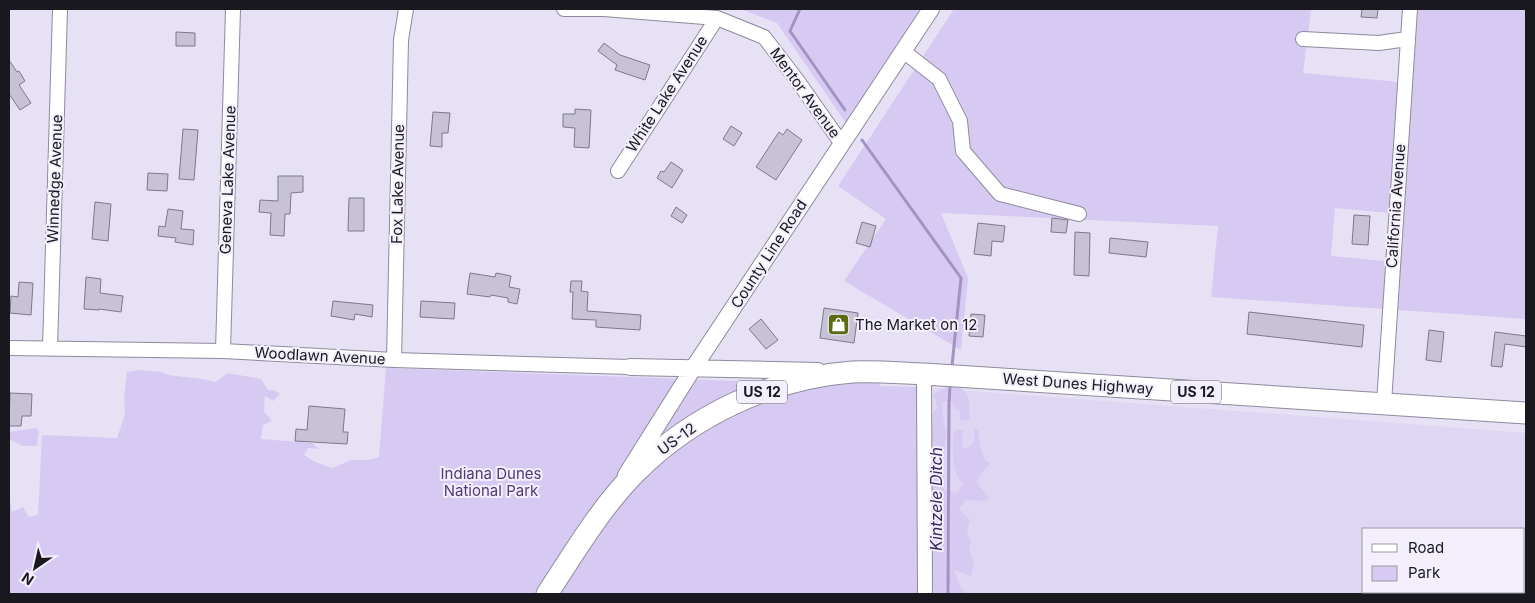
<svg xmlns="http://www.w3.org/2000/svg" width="1535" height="603" font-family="Inter,sans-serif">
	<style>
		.built { fill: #ded6f2; fill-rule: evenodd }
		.green { fill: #d6caf3; fill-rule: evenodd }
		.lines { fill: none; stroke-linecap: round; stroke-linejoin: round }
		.stream { stroke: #a293c3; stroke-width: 3 }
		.building { fill: #c8c2d6; stroke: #7d788a }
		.minor-casing { stroke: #8f899c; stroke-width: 16 }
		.tertiary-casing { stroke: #8f899c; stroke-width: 18 }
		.primary-casing { stroke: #8f899c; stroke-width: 23 }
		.minor { stroke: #fff; stroke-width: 14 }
		.tertiary { stroke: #fff; stroke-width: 16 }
		.primary { stroke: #fff; stroke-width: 21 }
		.labels { text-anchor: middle; stroke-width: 4; stroke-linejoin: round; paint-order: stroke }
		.shield { fill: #f3effc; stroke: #5b5861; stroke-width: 1 }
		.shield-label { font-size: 14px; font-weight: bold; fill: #1a181f }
		.street-label { font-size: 15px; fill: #1a181f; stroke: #f3effc }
		.poi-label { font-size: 15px; fill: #1a181f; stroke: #f3effc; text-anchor: start }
		.park-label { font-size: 15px; fill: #503a77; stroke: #f3effc }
		.water-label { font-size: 16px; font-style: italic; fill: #3a245e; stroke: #f3effc }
	</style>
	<rect width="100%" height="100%" fill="#e6e1f5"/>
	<path class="built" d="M933,388l593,45v161h-593zM1364,529h160v63h-160z"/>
	<path class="green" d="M741,9h179l-74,114 -69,-100z
		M954,9h357l-8,64 107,10 7,-74h109v310l-315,-22 7,-71 -277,-13 27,65 -7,72 -117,-69 42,-62 -48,-33zM1335,208l54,5 -4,48 -54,-5z
		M386,368l458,17 1,-3 31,-1 5,5 37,1 10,77 4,-9 -3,-7 1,-26 3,-1 -1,-6 6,-8 -5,-12c11,-8 26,-16 35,2 2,6 1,14 2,21l-4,3 -6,-1v-8l-6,-5 -2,-6 -10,1 2,25 3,5 -3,20v38l13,3 6,-9c-12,-12 -10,-34 -10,-50l4,-5 8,3 -3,1 1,16 8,-3 3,-6 1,-12 4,4c-1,10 2,18 6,28l6,3 -9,9 -5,9 2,5 11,12 -9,3 -15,-1 -7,9 11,11 -3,11 4,11 -2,8 5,14 -3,12 -17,-6 6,17 6,6v1h-31l-5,-21 -8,21h-913v-100l3,18 11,-5 6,10 9,-2 4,-80 75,3 8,-24 -1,-17 3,-25 14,-2 20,2 7,3 34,4 14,3 11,-9 34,6 7,11h6l6,4 -7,7 -8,-5 -1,15 8,10 -9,4 -2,14 51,4 7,6 -11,-1 -4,7 11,7 18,6 18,-8h18l10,-3z
		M36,428l3,3 -2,15h-14l-14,-7v-7z"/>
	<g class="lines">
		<path class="stream" d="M800,9l-10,22 55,79
			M862,140l99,138 -9,88
			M948,594l1,-190 1,-18"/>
	</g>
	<path class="building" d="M1362,9h16l-1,9 -16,-1z
		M176,32l19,1v13h-19z
		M604,43l16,12 30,10 -5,15 -30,-10 2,-5 -19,-14z
		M9,60l8,12 2,-1 6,10 -6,4 12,18 -11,7 -11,-16z
		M575,109l16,1 -2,38 -15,-1 1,-19 -12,-1v-13h12z
		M433,112l17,1 -2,20h-6v14l-12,-1z
		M731,126l11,7 -8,13 -11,-7z
		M183,129l15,1 -4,50 -15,-1z
		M787,129l15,11 -26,40 -20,-13 23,-35 4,3z
		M671,162l12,8 -11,18 -15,-10 4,-7 3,1z
		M148,173l20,1 -1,17 -20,-1z
		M278,176h25v16l-12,1 -1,21h-5l-1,22 -14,-1 1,-22 -12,-1 1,-12 18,1z
		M349,198h15v33h-16z
		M95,202l16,2 -3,37 -16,-2z
		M676,207l11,8 -5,8 -11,-7z
		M168,209l15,2 -2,18 13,1 -1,15 -18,-3 1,-4 -18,-2 1,-10 6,1z
		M1354,215l16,1 -2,29 -16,-1z
		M1052,218l16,2 -2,13 -15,-1z
		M862,222l14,4 -6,21 -14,-4z
		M978,223l27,3 -2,16 -11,-1 -1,15 -17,-2z
		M1075,232l15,1 -1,43 -15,-1z
		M1110,238l38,4 -2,15 -37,-4z
		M470,273l25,4 1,-4 15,3 -2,11 11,2 -3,15 -9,-2v-4l-17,-3 -1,2 -23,-3z
		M86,277l15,2 -1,14 23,3 -2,16 -22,-3v1l-15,-1z
		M571,281h11l-1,10 7,1 -1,19 54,4 -1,15 -44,-3v-7l-24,-1 1,-27h-3z
		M19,282l14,1 -2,32 -21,-2 1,-17 7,1z
		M333,301l40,4 -1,12 -17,-3 -1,6 -23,-4z
		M421,301l34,2 -1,16 -34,-2z
		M824,308l34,5 -4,30 -34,-5z
		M1249,312l115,13 -2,22 -115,-13z
		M971,314l14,1 -2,22 -14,-1z
		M761,319l17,21 -12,9 -17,-20z
		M1429,330l15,2 -3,30 -15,-2z
		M1495,332l31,4v11l-21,-3 -3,23 -11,-1z
		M10,393l22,1 -1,22h-9l-1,10h-12z
		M309,406l36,3 -2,23h5l-1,12 -52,-3 1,-12 11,1z"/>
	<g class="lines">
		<defs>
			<path id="minor" d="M564,9h40l113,9 47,19 33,43 45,64
				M1303,39l76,4 28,-4
				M903,51l36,28 21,42 3,30 37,43 79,20
				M618,171l99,-153
				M9,348l214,3 171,9 236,7
				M50,349l10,-340
				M223,351l10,-342
				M394,360l7,-320 5,-31
				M924,374l1,220
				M1384,403l26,-394"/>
			<path id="tertiary" d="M630,367l188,4
				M626,475l68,-108 237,-358"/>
			<path id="primary" d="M547,594c27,-41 54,-87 89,-122 57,-57 136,-94 216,-100 23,-1 48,1 72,2l602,39"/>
		</defs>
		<use href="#minor" class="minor-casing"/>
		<use href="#tertiary" class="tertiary-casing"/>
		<use href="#primary" class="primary-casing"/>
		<use href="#minor" class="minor"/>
		<use href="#tertiary" class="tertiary"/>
		<use href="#primary" class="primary"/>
	</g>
	<defs>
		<symbol id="shop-square" viewBox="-11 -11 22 22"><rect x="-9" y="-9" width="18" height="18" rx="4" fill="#5c6a12" stroke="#f3effc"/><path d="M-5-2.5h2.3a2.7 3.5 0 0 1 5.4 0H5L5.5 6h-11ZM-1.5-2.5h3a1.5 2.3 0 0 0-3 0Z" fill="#fff"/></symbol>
	</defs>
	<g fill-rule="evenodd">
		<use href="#shop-square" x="826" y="312" width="25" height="25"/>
	</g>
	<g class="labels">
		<g class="shield">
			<rect x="737" y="380.5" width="50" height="23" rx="4"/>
			<rect x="1171" y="380.5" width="50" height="23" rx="4"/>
		</g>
		<g class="shield-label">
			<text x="762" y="397">US 12</text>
			<text x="1196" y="397">US 12</text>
		</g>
		<g class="street-label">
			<text transform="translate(805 93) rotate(54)" y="5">Mentor Avenue</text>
			<text transform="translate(667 94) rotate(-57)" y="5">White Lake Avenue</text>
			<text transform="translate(55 179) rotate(-88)" y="5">Winnedge Avenue</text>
			<text transform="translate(228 180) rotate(-88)" y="5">Geneva Lake Avenue</text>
			<text transform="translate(398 184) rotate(-89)" y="5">Fox Lake Avenue</text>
			<text transform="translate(1396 206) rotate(-86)" y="5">California Avenue</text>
			<text transform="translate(769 254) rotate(-57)" y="5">County Line Road</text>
			<text transform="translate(320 356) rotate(3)" y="5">Woodlawn Avenue</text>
			<text transform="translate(1078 384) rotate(4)" y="5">West Dunes Highway</text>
			<text transform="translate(677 439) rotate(-36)" y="5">US-12</text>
		</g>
		<g class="poi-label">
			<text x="855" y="330">The Market on 12</text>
		</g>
		<g class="park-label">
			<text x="491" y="479">Indiana Dunes<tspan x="491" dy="17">National Park</tspan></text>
		</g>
		<g class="water-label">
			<text transform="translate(936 499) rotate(-90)" y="6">Kintzele Ditch</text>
		</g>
	</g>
	<rect width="1535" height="603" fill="none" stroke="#1a181f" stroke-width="20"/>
	<rect x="1362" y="528" width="162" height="65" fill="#f3effc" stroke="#9c99a4"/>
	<rect x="1372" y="544" width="25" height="8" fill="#ffffff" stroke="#9c99a4"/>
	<text x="1408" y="553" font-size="15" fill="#1a181f">Road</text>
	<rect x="1372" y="566" width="25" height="15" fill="#d6caf3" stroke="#9c99a4"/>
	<text x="1408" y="578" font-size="15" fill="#1a181f">Park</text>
	<g transform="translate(35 568) rotate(214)" stroke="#f3effc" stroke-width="4" paint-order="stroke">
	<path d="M0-4L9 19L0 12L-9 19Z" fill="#1a181f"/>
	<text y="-8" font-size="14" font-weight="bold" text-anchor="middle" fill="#1a181f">N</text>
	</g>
</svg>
